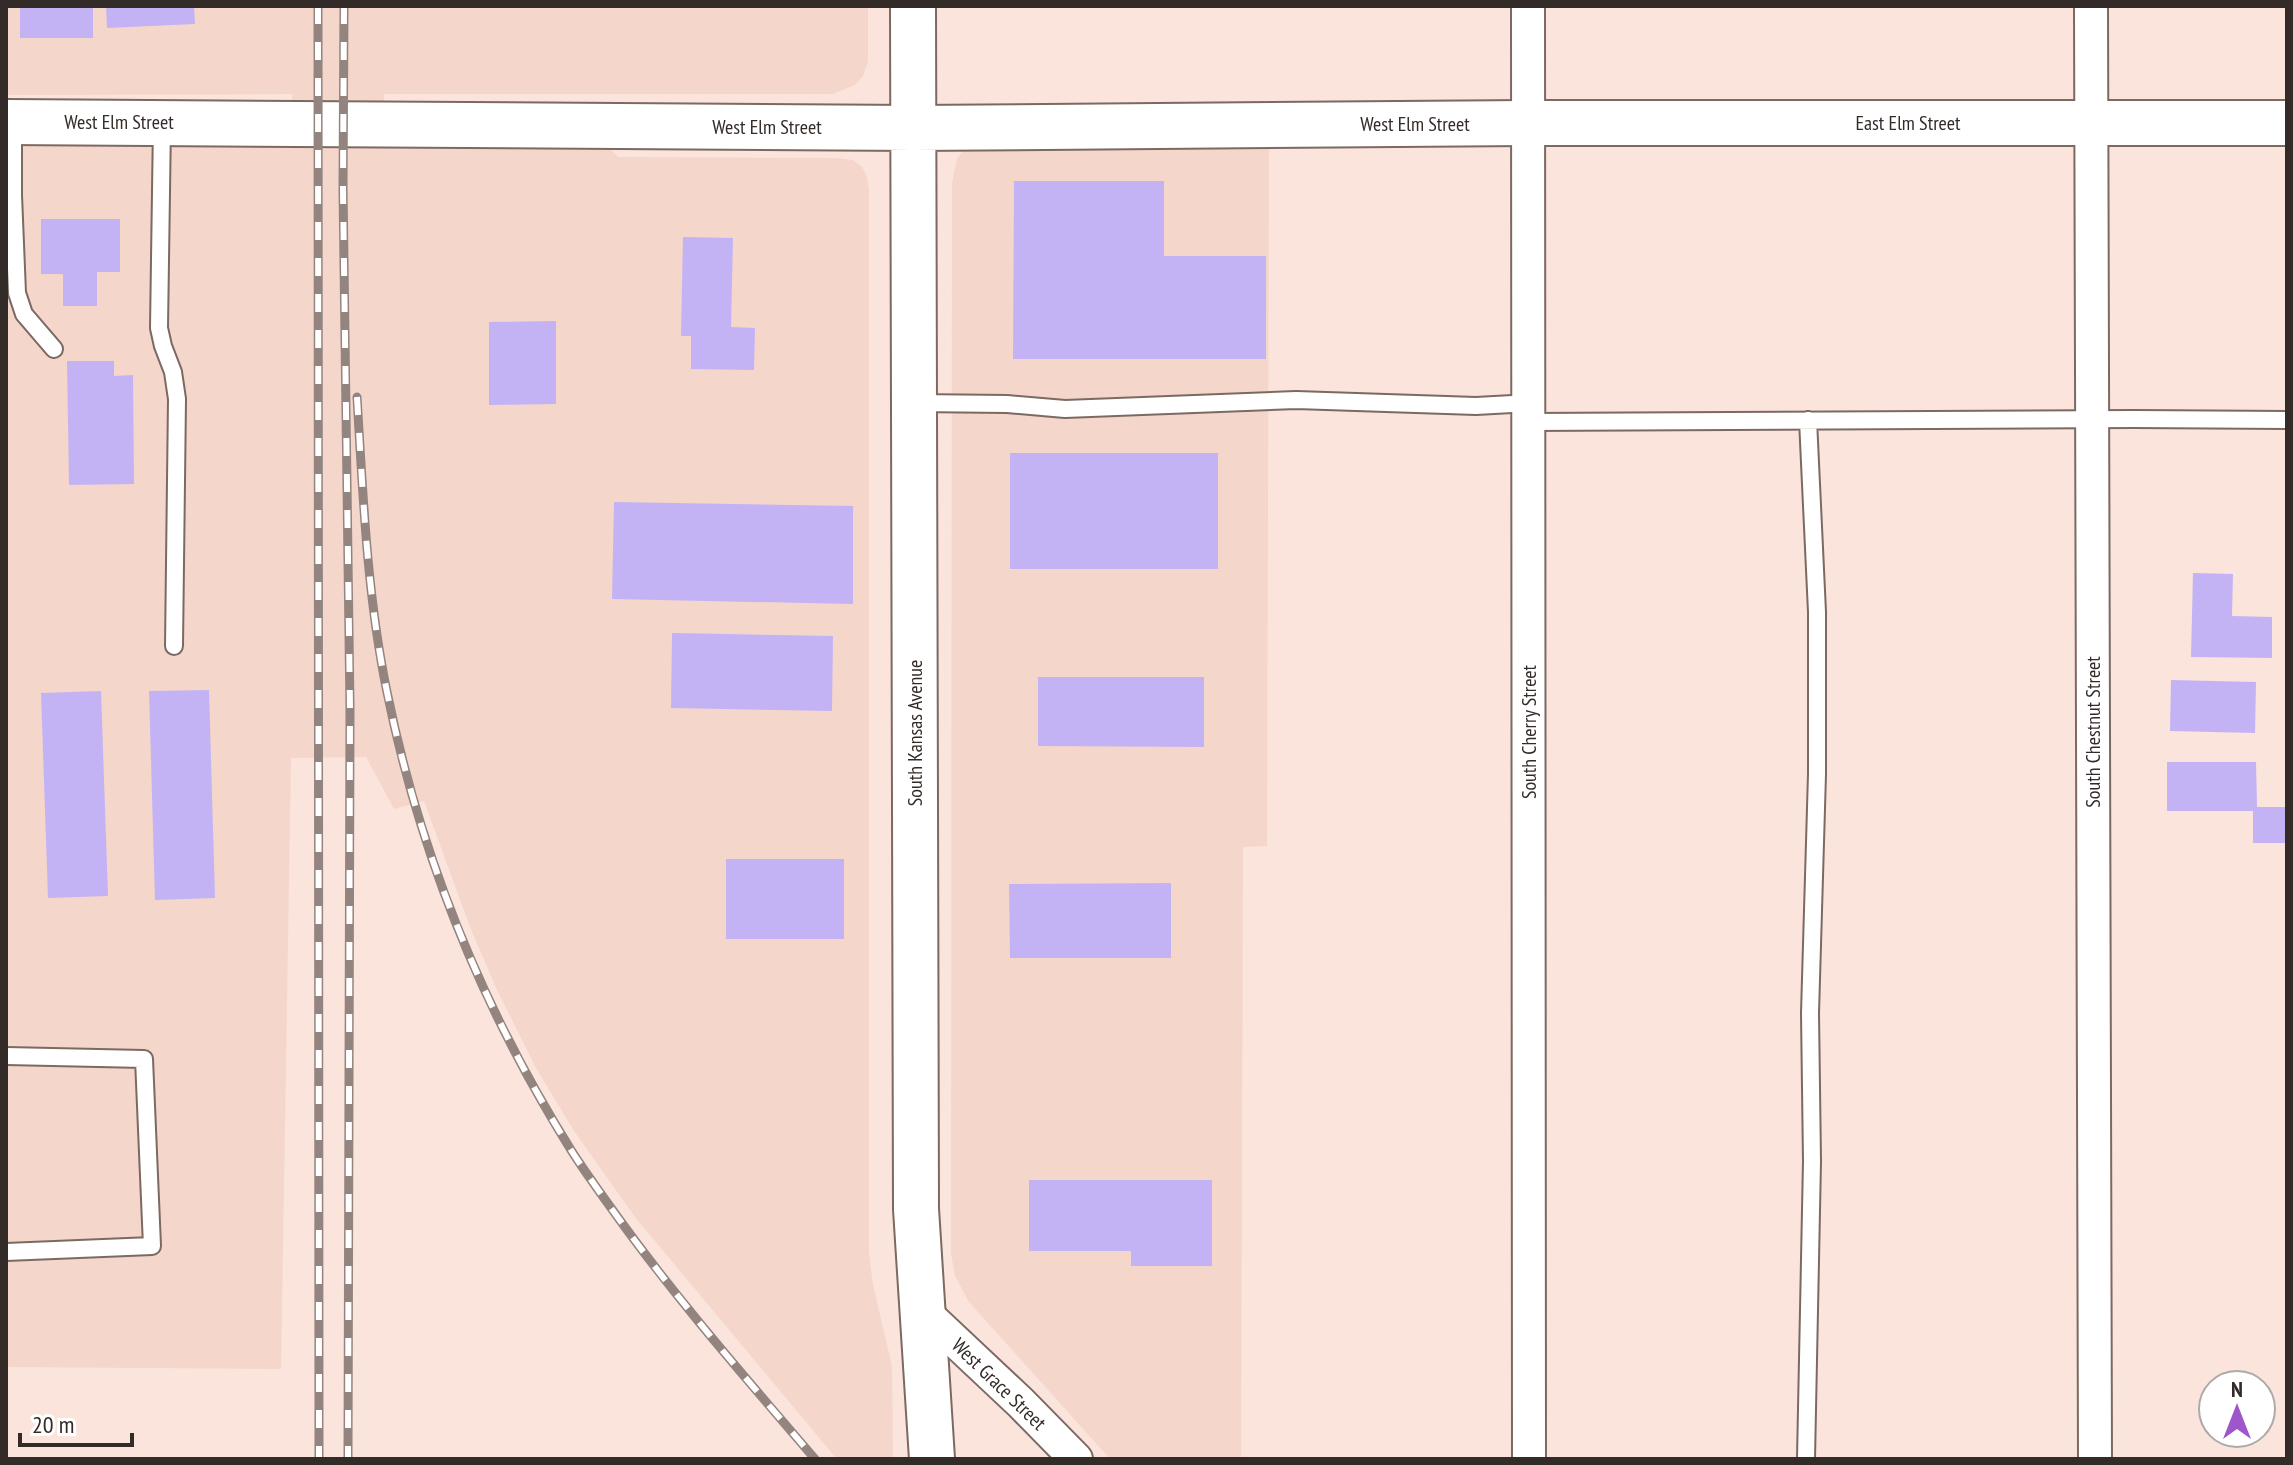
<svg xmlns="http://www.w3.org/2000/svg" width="2293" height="1465" font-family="'PT Sans Narrow',sans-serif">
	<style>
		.built { fill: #f4d6cb }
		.building { fill: #c3b3f5 }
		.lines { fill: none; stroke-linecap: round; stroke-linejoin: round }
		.lane-casing { stroke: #7c6962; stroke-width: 20 }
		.street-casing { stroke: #7c6962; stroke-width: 36 }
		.secondary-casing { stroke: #7c6962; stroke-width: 48 }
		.lane { stroke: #fff; stroke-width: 16 }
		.street { stroke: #fff; stroke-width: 32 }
		.secondary { stroke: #fff; stroke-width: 44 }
		.rail-casing { stroke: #93847f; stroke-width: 9 }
		.rail { stroke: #fff; stroke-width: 6; stroke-dasharray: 18; stroke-linecap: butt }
		.labels { text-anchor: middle; stroke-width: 6; stroke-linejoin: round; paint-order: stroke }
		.street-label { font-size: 20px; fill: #332b28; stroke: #fff }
	</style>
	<rect width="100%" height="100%" fill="#fae4dc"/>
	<path class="built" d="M6,6h862v55l-5,15 -8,9 -22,9h-449l1,42 220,7 13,14 218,1 17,2 9,7 5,10 2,13v1064l4,31 19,81 1,93h-56l-202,-242 -61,-86 -38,-63 -39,-78 -27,-63 -46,-126 -30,8 -28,-52 -75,1 -10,611 -275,-2v-1227l286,-1v-45l-286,1z
		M974,144l295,1 -2,701 -24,1 -2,612h-131l-141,-157 -14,-26 -4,-22 1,-1071 5,-24 6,-8z"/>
	<path class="building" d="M20,6h73v32h-73z
		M106,6h88l1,18 -88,4z
		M1014,181h150v75h102v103h-253z
		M41,219h79v53h-23v34h-34v-32h-22z
		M683,237l50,1 -2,89 24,1 -1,42 -63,-1v-33h-10z
		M556,321v83l-67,1v-83z
		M67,361h47v15l19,-1 1,109 -65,1z
		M1010,453h208v116h-208z
		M614,502l239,4v98l-241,-5z
		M2193,573l40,1 -1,42 40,1v41l-81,-1z
		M672,633l161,3 -1,75 -161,-3z
		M1038,677h166v70l-166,-1z
		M2171,680l85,2 -1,51 -85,-2z
		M209,690l6,208 -60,2 -6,-209z
		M101,691l7,205 -60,2 -7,-205z
		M2167,762h89l1,45h30v36h-34v-32h-86z
		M726,859h118v80h-118z
		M1171,883v75h-161l-1,-74z
		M1029,1180h183v86h-81v-15h-102z"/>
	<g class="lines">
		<defs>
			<path id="lane" d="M13,123v72l4,98 7,21 30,35
				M162,124l-3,204 4,18 10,26 4,27 -3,247
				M915,403l92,1 58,5 231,-9 180,6 53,-3
				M1529,422l605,-3 153,1
				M6,1056l138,3 8,187 -146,6
				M1806,1459l6,-298 -2,-148 7,-239v-162l-9,-192"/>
			<path id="street" d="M1528,6l1,1453
				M2091,6l4,1453
				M921,1309l100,94 55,56"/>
			<path id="secondary" d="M913,6l3,1203 16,250
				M6,122l908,6 615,-5h758"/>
		</defs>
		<use href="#lane" class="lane-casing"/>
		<use href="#street" class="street-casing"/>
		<use href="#secondary" class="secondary-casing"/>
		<use href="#lane" class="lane"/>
		<use href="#street" class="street"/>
		<use href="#secondary" class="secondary"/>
		<defs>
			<path id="rail" d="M318,6l1,1453
				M344,6l-1,183 7,519 -2,751
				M357,397c6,99 10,198 30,295 33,163 96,317 184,458 12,19 25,37 38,55 63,89 135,171 206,254"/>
		</defs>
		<use href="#rail" class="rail-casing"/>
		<use href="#rail" class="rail"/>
	</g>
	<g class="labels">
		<g class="street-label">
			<text x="119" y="129">West Elm Street</text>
			<text x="1908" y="130">East Elm Street</text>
			<text x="1415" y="131">West Elm Street</text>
			<text x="767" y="134">West Elm Street</text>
			<text transform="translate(1529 732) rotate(-90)" y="7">South Cherry Street</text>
			<text transform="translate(2093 732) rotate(-90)" y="7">South Chestnut Street</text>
			<text transform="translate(915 733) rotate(-90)" y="7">South Kansas Avenue</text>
			<text transform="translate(999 1384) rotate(44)" y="7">West Grace Street</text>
		</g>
	</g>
	<rect width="2293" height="1465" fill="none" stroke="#332b28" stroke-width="16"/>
	<g transform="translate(2237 1409)"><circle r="38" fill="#ffffff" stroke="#adaaa9" stroke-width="2"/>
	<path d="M0-6L14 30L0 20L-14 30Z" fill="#9e57cb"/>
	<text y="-12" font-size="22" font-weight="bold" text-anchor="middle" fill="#332b28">N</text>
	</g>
	<path d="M20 1433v12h112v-12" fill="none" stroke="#332b28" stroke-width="4"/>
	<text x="32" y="1433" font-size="24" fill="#332b28" stroke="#ffffff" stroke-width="6" paint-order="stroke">20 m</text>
</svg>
